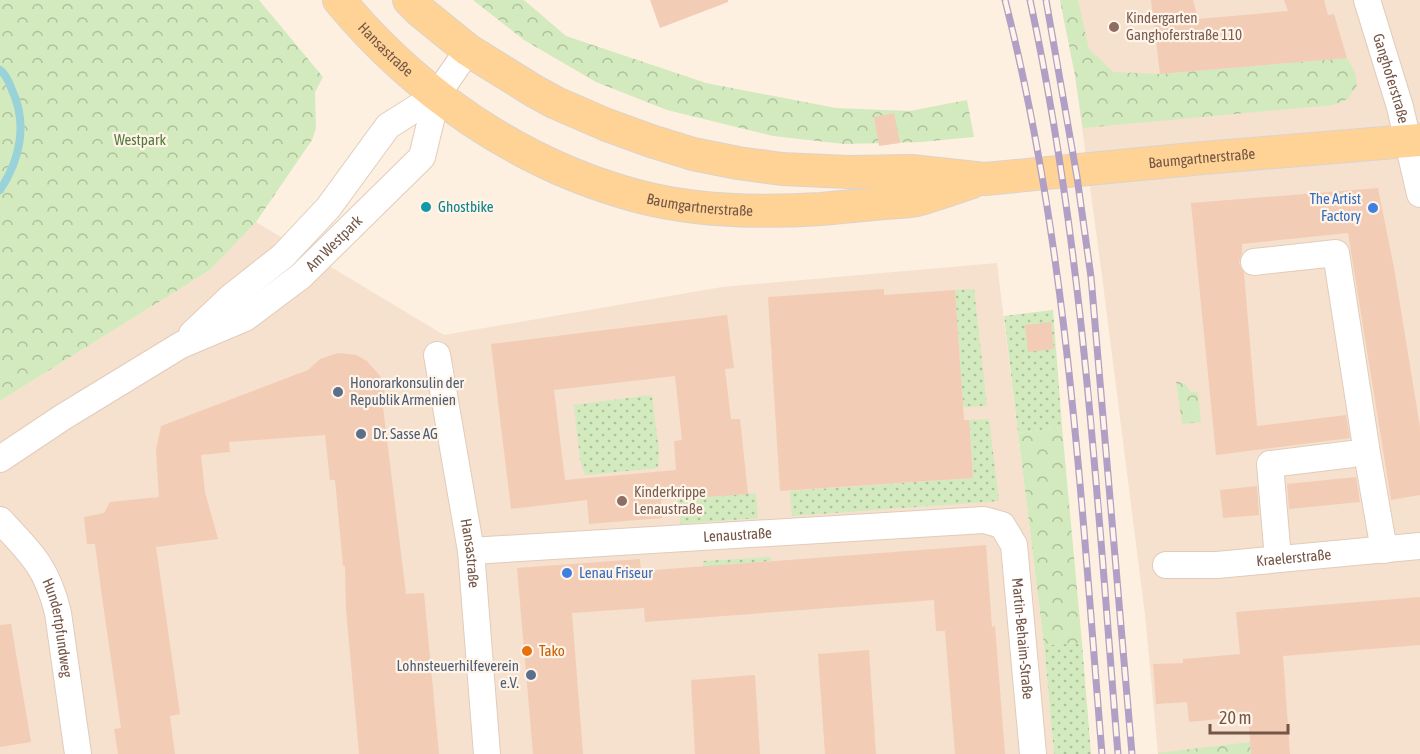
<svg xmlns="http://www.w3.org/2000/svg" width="1420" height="754" font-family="'Asap Condensed',sans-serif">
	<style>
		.residential { fill: #f5e1ce }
		.grass { fill: url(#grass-dots) }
		.forest { fill: url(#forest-crowns) }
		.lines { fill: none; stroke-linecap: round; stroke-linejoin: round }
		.stream { stroke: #9ad2d9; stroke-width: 8 }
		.building { fill: #f3ccb6; fill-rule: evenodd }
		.minor-casing { stroke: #e1ccbb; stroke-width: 28 }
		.major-casing { stroke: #dbd3cf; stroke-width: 34 }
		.minor { stroke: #fff; stroke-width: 26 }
		.major { stroke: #ffd395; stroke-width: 32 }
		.rail-casing { stroke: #b29fc6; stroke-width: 7 }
		.rail { stroke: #fff4e7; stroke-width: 4.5; stroke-dasharray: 14; stroke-linecap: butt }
		.education-dot { fill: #8d6e63; stroke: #fff4e7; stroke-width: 2 }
		.culture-dot { fill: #0f9aa8; stroke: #fff4e7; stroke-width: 2 }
		.shop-dot { fill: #3f7fe0; stroke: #fff4e7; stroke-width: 2 }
		.service-dot { fill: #5c6f8a; stroke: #fff4e7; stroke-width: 2 }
		.food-dot { fill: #e8710a; stroke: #fff4e7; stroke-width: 2 }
		.labels { text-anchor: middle; stroke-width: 4.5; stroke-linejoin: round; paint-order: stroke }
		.education-label { font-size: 15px; fill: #785e54; stroke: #fff4e7; text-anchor: start }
		.street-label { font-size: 15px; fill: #745546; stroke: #fff4e7 }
		.park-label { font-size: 15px; fill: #537a3e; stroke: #fff4e7 }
		.shop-label { font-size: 15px; fill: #366cbe; stroke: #fff4e7; text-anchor: end }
		.culture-label { font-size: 15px; fill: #0d838f; stroke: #fff4e7; text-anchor: start }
		.service-label { font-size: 15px; fill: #4e5e75; stroke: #fff4e7; text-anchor: start }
		.food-label { font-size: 15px; fill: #c56008; stroke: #fff4e7; text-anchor: start }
	</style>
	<defs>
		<pattern id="grass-dots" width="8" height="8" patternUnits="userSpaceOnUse" patternTransform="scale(1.5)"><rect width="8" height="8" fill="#d2eabe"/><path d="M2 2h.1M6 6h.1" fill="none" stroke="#afc09c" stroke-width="1.8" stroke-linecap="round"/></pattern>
		<pattern id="forest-crowns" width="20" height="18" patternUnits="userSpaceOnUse" patternTransform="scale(1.5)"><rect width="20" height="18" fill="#d2eabe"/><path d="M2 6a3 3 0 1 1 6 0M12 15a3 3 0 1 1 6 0" fill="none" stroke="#afc09c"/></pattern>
	</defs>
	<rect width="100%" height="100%" fill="#fdf0e0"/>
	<path class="residential" d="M1060,0h360v754h-262l-13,-139 -43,-339 -27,-201z
		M256,222l188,113 278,-48 275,-24 47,382 10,109h-1054v-353l210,-131z"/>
	<path class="grass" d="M974,289l13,117 -24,1 -8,-117z
		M1053,310l9,117 -44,6 -14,-117z
		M652,395l7,56 -1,17 -73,7 -5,-16 -6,-54z
		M989,419l10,82 -207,15 -2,-25 183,-13 -4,-58z
		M756,493l2,25 -78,6 -2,-25z
		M771,557v4l-68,6v-6z
		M1082,643l9,111h-37l-10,-109z"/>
	<path class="forest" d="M0,0h259l64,77 -8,15 1,36 -4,12 -56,82 -46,48 -210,131z
		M473,0h51l42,36 140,47 130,25 74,3 57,-11 7,37 -53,5 -77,2 -71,-8 -106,-26 -71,-28 -72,-42z
		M1060,0h18l11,49 24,23 47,2 187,-16 8,14 2,13 -9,14 -15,6 -250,23 -8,-53z
		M1176,381l9,3 6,8h7l3,30 -19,2z
		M1062,427l20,216 -38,2 -26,-212z
		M1250,742l1,12h-93v-1z"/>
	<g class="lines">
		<path class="stream" d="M0,70c7,5 9,13 12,20 16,34 8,70 -12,100"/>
	</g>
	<path class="building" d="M650,0h78v2l-68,26z
		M1151,0h42l5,19 90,-8 -4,-11h40l4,15 6,-1 13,44 -187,16z
		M894,113l6,30 -21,3 -5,-29z
		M1378,188l16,80 26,159v68l-29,5 -43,-267 -106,11v9l-3,10 5,10 13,153 89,-11 4,23 -134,17 -25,-252z
		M884,289v6l71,-5 9,130h5l4,58 -193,13 -12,-194z
		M727,315l7,53 -9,1 6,50h9l8,75 -87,6 1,18 -73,6 -2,-24 -76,9 -20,-165zM675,376l7,64 -8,1 2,29 -111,10 -11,-90z
		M1051,322l3,27 -26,3 -3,-27z
		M338,353l18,2 11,6 14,16 3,15 -1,15 23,187 18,-1 15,161h-80l-13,-145 -1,-43h-2l-8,-86h-5l-5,-45 -96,7 1,10 -29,3 4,37 13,47 -62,8 24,167 -10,2 5,38h-57l-4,-25 7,-1 -19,-131 -7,-53h-8l-3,-27 20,-4 6,-11 49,-5 -3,-47 5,-24 147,-56 12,-11z
		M1356,477l4,25 -71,7 -2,-25z
		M1257,486l2,29 -36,3 -3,-28z
		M986,545l6,82 3,-1 10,128h-50l-10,-123h-9l-2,-31 -289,22 -1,-14 -72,5 11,141h-50l-16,-186 123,-9 1,12z
		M1420,597v48l-137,11 7,98h-39l-3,-38 -59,6 -2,-20 -31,2 -3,-40 30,-1v-4l57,-5 -4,-42z
		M11,624l20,118 -31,5v-122z
		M869,650l7,104h-51l-7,-100z
		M755,675l5,79h-65l-4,-74z"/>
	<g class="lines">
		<defs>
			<g id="minor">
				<path id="s1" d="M1367,0l33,107 20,87"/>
				<path d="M1254,262l82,-9 31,200 17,97"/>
				<path d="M192,334l39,-37 52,-41 45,-48 60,-82 49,-31"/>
				<path id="s2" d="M437,355l34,196 16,203"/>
				<path id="s3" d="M0,459l63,-42 118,-72 64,-27 56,-42 121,-119 15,-62 31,-45"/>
				<path id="s4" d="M0,520c31,33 47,47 58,93l20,141"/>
				<path id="s5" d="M471,551l513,-31 18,5 12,20 19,209"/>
				<path d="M1278,559l-8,-95 82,-10"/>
				<path id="s6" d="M1166,565h51l203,-19"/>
			</g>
			<g id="major">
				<path id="s7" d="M339,0c76,92 181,165 298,196 60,16 123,17 184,13 21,-2 42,-4 63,-6 11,-1 22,-1 32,-3 19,-5 38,-12 56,-18"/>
				<path id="s8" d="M409,0l11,11 48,39 66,41 22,12 51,22 44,16 42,13 45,9 44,6 66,3 63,-1 74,8 218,-21 217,-18"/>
			</g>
		</defs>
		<use href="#minor" class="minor-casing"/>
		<use href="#major" class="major-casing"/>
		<use href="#minor" class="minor"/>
		<use href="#major" class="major"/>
		<defs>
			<path id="rail" d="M1005,0c63,246 76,502 97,754
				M1030,0c54,248 67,502 88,754
				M1046,0l31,177 14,100 41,477"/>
		</defs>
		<use href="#rail" class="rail-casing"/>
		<use href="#rail" class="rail"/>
	</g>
	<g class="education-dot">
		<circle cx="1114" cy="27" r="6"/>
		<circle cx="622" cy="501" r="6"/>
	</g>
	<circle class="culture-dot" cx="426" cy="207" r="6"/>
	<g class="shop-dot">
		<circle cx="1373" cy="208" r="6"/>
		<circle cx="567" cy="573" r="6"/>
	</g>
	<g class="service-dot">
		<circle cx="338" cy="392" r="6"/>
		<circle cx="361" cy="434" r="6"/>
		<circle cx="531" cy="675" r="6"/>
	</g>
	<circle class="food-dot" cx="527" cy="651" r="6"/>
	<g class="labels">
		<g class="education-label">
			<text x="1126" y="23">Kindergarten<tspan x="1126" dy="17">Ganghoferstraße 110</tspan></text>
			<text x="634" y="497">Kinderkrippe<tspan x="634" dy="17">Lenaustraße</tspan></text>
		</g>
		<g class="street-label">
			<text dy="5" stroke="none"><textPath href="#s7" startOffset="68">Hansastraße</textPath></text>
			<text dy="5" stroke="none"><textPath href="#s1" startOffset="82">Ganghoferstraße</textPath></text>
			<text dy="5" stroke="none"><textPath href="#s8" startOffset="838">Baumgartnerstraße</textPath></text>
			<text dy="5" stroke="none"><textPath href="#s7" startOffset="426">Baumgartnerstraße</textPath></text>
			<text dy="5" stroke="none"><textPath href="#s3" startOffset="400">Am Westpark</textPath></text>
			<text dy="5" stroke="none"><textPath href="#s5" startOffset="267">Lenaustraße</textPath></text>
			<text dy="5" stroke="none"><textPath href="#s2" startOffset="201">Hansastraße</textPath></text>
			<text dy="5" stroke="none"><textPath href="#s6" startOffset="128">Kraelerstraße</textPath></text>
			<text dy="5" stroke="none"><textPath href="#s4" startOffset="126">Hundertpfundweg</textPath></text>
			<text dy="5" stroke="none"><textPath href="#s5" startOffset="650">Martin-Behaim-Straße</textPath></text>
		</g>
		<g class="park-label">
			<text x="140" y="145">Westpark</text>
		</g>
		<g class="shop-label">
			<text x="1361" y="204">The Artist<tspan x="1361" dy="17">Factory</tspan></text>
			<text x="579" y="578" text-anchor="start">Lenau Friseur</text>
		</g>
		<g class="culture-label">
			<text x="438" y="212">Ghostbike</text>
		</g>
		<g class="service-label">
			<text x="350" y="388">Honorarkonsulin der<tspan x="350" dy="17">Republik Armenien</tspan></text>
			<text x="373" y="439">Dr. Sasse AG</text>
			<text x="519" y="671" text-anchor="end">Lohnsteuerhilfeverein<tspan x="519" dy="17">e.V.</tspan></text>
		</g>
		<g class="food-label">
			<text x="539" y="656">Tako</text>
		</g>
	</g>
	<path d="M1210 724v9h78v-9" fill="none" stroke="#745546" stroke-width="3"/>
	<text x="1219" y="724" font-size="18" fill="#745546" stroke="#fff4e7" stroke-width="4.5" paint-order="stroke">20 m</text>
</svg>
